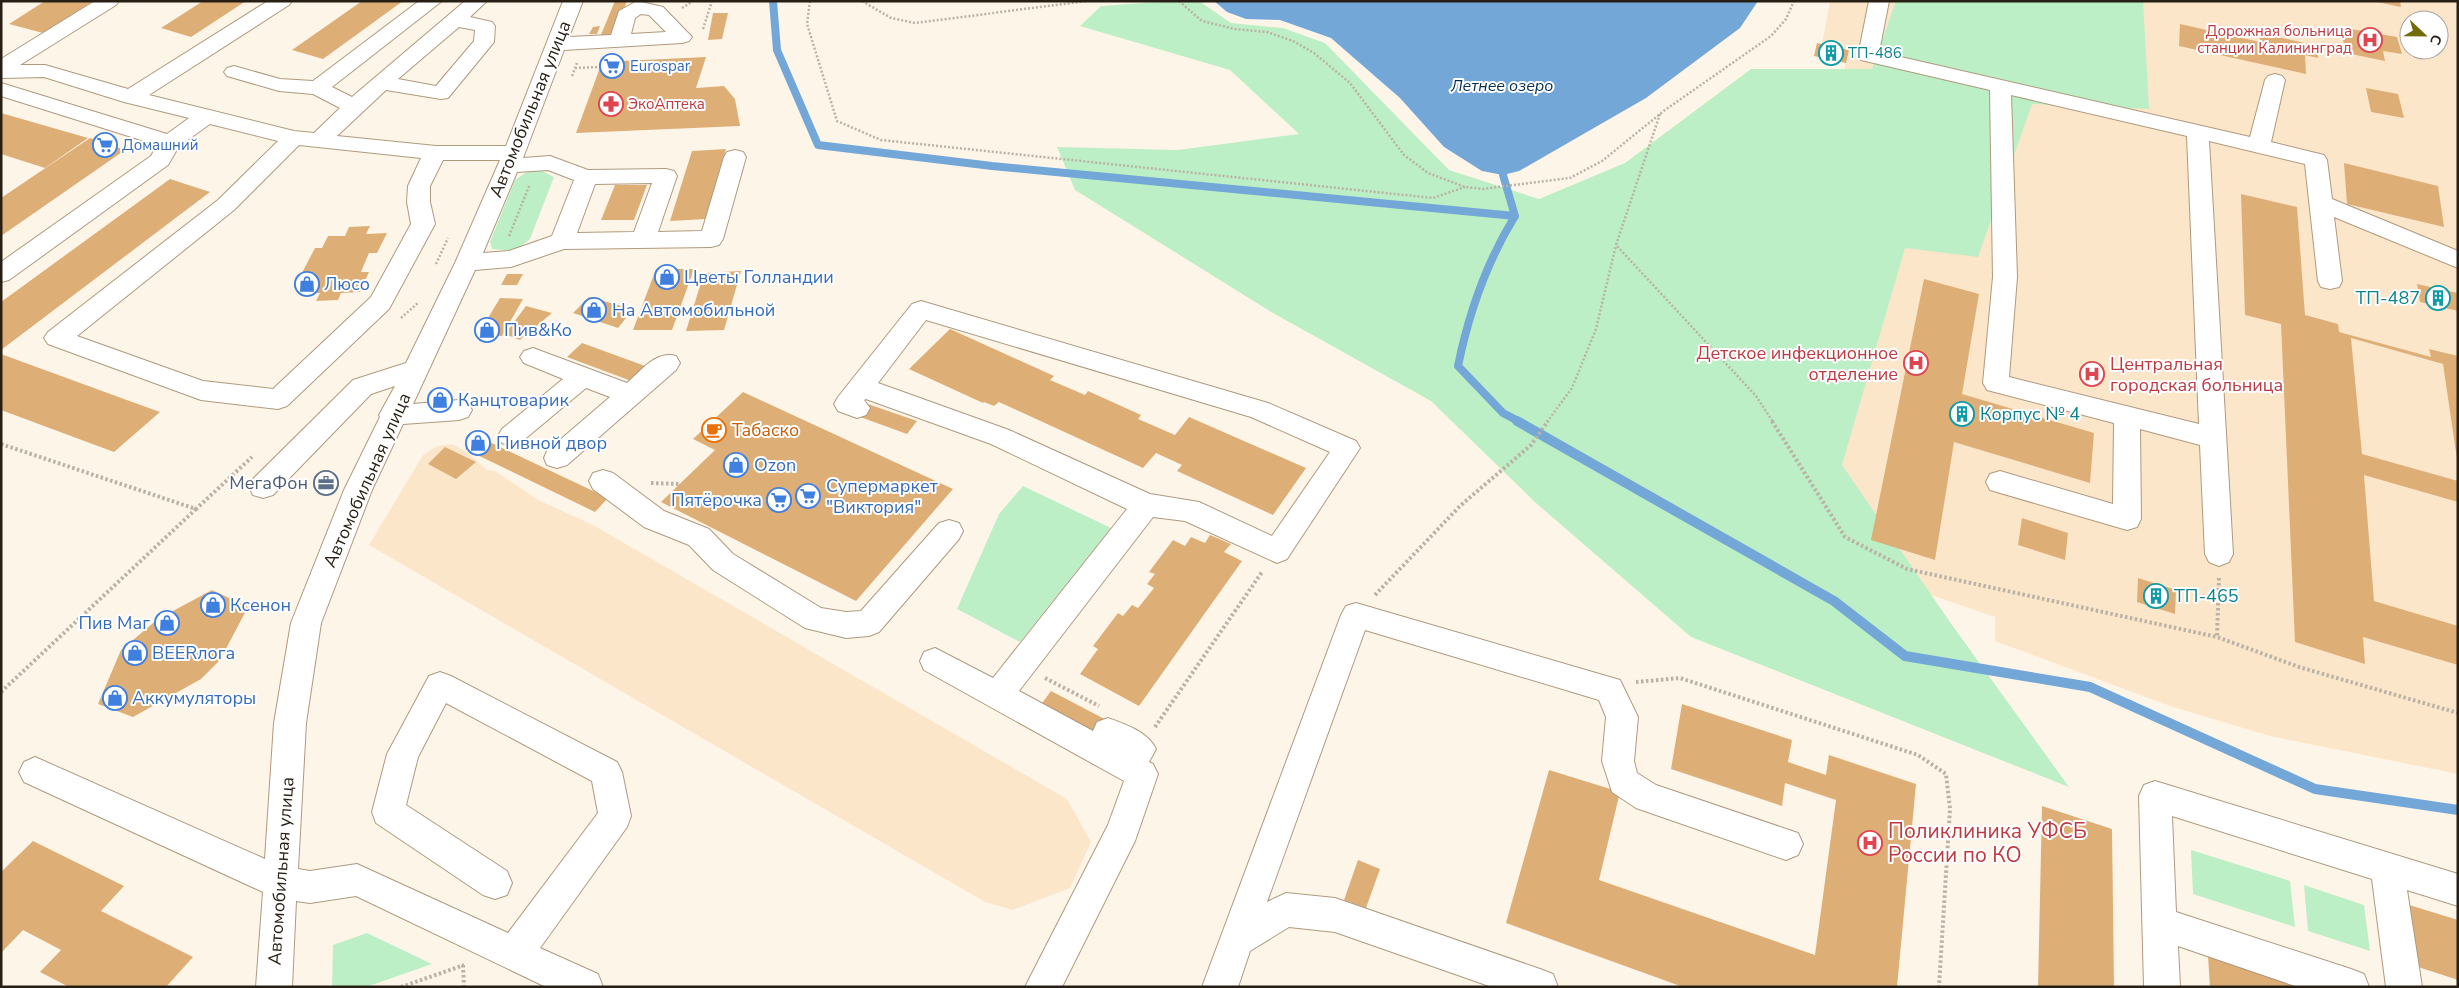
<svg xmlns="http://www.w3.org/2000/svg" width="2459" height="988" font-family="'Nunito Sans',sans-serif">
	<style>
		.built { fill: #fce6ca; fill-rule: evenodd }
		.green { fill: #bcefc5 }
		.water { fill: #73a7d8 }
		.lines { fill: none; stroke-linecap: round; stroke-linejoin: round }
		.stream-far1 { stroke: #73a7d8; stroke-width: 8 }
		.stream { stroke: #73a7d8; stroke-width: 10 }
		.building { fill: #deae77 }
		.minor-casing { stroke: #af9a7e; stroke-width: 2 }
		.path-far1 { stroke: #bbb2a6; stroke-width: 2.5; stroke-dasharray: 2 2; stroke-linecap: butt }
		.path { stroke: #bbb2a6; stroke-width: 4; stroke-dasharray: 2.5 2.5; stroke-linecap: butt }
		.minor { fill: #fff; fill-rule: evenodd }
		.labels { text-anchor: middle; stroke-width: 4; stroke-linejoin: round; paint-order: stroke }
		.far-health-label { font-size: 15px; fill: #be3a42; stroke: #fff; text-anchor: end }
		.far-culture-label { font-size: 15px; fill: #0d838f; stroke: #fff; text-anchor: start }
		.far-shop-label { font-size: 15px; fill: #366cbe; stroke: #fff; text-anchor: start }
		.far-water-label { font-size: 16px; font-style: italic; fill: #052e4e; stroke: #fff }
		.street-label { font-size: 18px; fill: #271f14; stroke: #fff }
		.shop-label { font-size: 18px; fill: #366cbe; stroke: #fff; text-anchor: start }
		.culture-label { font-size: 18px; fill: #0d838f; stroke: #fff; text-anchor: start }
		.health-label { font-size: 18px; fill: #be3a42; stroke: #fff; text-anchor: end }
		.food-label { font-size: 18px; fill: #c56008; stroke: #fff; text-anchor: start }
		.service-label { font-size: 18px; fill: #4e5e75; stroke: #fff; text-anchor: end }
		.near-health-label { font-size: 21px; fill: #be3a42; stroke: #fff; text-anchor: start }
	</style>
	<rect width="100%" height="100%" fill="#fef5e9"/>
	<path class="built" d="M1830,1h628v773l-188,-38 -97,-29 -178,-66v-24l-213,-73 61,-468 5,-26 -26,-6zM2409,20h30v30h-30z
		M452,444l16,9 19,17 8,1 43,29 55,25 474,274 24,43 -21,46 -57,22 -28,-8 -616,-357 54,-90 14,-9z"/>
	<path class="green" d="M1171,1h28l32,22 52,5 42,15 124,127 90,29 86,-36 126,-94h121l24,-68h247l6,108 -117,-5 -54,153 -73,-9 -63,217 110,160 117,162 -378,-150 -155,-134 -105,-102 -158,-88 -198,-123 -18,-43 121,3 121,-16 -69,-64 -150,-44 21,-20z
		M528,171h14l12,6 -24,62 -15,12 -23,-2 -2,-7 25,-62z
		M1023,486l88,42 -91,114 -63,-33 42,-95z
		M2191,850l99,31 5,46 -102,-33z
		M2304,885l60,20 6,46 -62,-20z
		M367,933l65,31 -66,23h-34l1,-42z"/>
	<path class="water" d="M1214,1h544l-18,27 -94,70 -127,73 -16,4 -21,-4 -38,-24 -44,-49 -69,-60 -51,-18 -34,-1 -19,-7z"/>
	<g class="lines">
		<path class="stream-far1" d="M773,1l4,49 41,95 174,21 523,50
			M1503,175l12,41c-29,47 -46,96 -57,150l45,47 17,9"/>
		<path class="stream" d="M1517,421l317,180 71,55 185,31 225,102 143,21"/>
	</g>
	<path class="building" d="M45,1h48l-50,32 -34,-9z
		M203,1h43l-55,36 -30,-9z
		M362,1h41l-80,58 -31,-9z
		M615,1h12l-13,35 -14,1z
		M2378,1h22l1,6 -24,-5z
		M713,13h15l-6,26 -14,1z
		M2180,24l80,18v-9l58,13v12l-13,-3 1,19 -127,-28z
		M600,26l-3,8h-8l4,-7z
		M2340,27l57,10 5,17 -19,-3 2,10 -39,-8z
		M1817,43l32,7 -3,13 -32,-7z
		M706,57l-10,31 28,-2 11,13 5,27 -164,7 26,-71z
		M2366,88l32,6 6,24 -33,-6z
		M1,113l87,25 -43,30 -44,-14z
		M90,138l35,12 -124,86v-38z
		M726,149l-20,70 -36,2 22,-70z
		M2344,163l94,23 6,41 -97,-23z
		M170,179l40,13 -209,158v-48z
		M615,185h32l-13,35h-33z
		M2241,194l56,13 8,108 33,9 1,8 92,25 -2,-8 29,7 -1,103 -14,-95 -92,-26 11,116 96,27v21l-94,-27 10,126 84,25v39l-95,-28 2,27 -70,-22 -14,-318 -36,-9z
		M370,226l-4,8 21,-1 -10,20h-8l-8,19h8l-9,20 -19,1 -3,7 -22,1 4,-8 -21,1 3,-6h-8l21,-40h7l6,-12h17l4,-9z
		M656,269h38l-22,61h-39z
		M741,271l-17,59 -38,1 18,-58z
		M507,274h16l-6,11h-16z
		M1924,279l55,15 -17,100 132,39 -4,50 -136,-41 -19,118 -64,-20z
		M2417,284l41,9v18l-38,-9z
		M589,297l36,10 1,11 -8,10 -45,-15z
		M500,298l23,1 -21,37 -24,-1z
		M526,306l26,7 -32,27 -15,-6z
		M950,329l104,47 -4,4 35,15 3,-4 53,24 -3,4 37,16 14,-18 117,51 -33,47 -96,-44 5,-6 -26,-12 -13,15 -144,-66 -5,4 -10,-4 -1,1 -74,-34z
		M582,343l66,24 -14,15 -67,-25z
		M1,354l123,45 36,13 -46,40 -113,-42z
		M743,392l210,97 -97,112 -195,-99 54,-52 -22,-11z
		M862,402l55,19 -10,13 -55,-20z
		M479,437l129,61 -13,14 -130,-63z
		M445,447l31,15 -20,17 -28,-15z
		M2022,518l46,15 -3,27 -47,-15z
		M1210,535l21,9 -7,8 18,9 -103,145 -59,-32 18,-25 -5,-3 25,-33 5,3 9,-11 6,3 16,-20 -7,-4 8,-10 -6,-2 24,-32 12,6 6,-9 14,6z
		M2138,578l38,12 -1,24 -38,-12z
		M212,590l36,17 -28,53 -19,19 -68,38 -35,-13 23,-54 37,-31z
		M1051,691l63,33 -11,16 -63,-34z
		M1682,704l110,36 -4,22 38,13 3,-20 87,29 -19,203h-214l-177,-64 43,-153 71,22 -21,88 216,75 21,-155 -51,-17 -3,23 -111,-37z
		M2042,806l70,23 2,158h-76z
		M33,841l91,45 -23,25 92,46 -27,30h-97l-29,-15 21,-22 -38,-20 -22,23v-81z
		M1358,860l22,9 -14,39 -22,-8z
		M2406,904l52,16v60l-43,-14z
		M2208,956l92,31h-90z"/>
	<g class="lines">
		<defs>
			<path id="minor" d="M95,1h24l-3,4 -96,60h25l83,24 140,-88h24l-3,4 -140,90 145,36 20,2 26,-25 -27,-14 -34,-3 -52,-15 -3,-4 3,-4 7,-2 46,13 33,2 106,-80h23l-110,86 20,10 113,-96h22l-17,16 22,5 3,4 -1,16 -46,56 -7,1 -55,-9 -49,46 99,10h70l57,-145h20l-14,36 42,-2 8,-24 18,-10 26,6 29,30 -3,4 -7,2 -118,7 -41,108 27,-2 38,14 78,-1 8,2 3,5 -19,56 44,-1 22,-74 3,-5 8,-2 8,2 3,5 -23,82 -4,6 -8,2 -147,2 -53,18 -36,3 -62,134 46,-4 9,3 4,7 -4,7 -9,3 -56,4 -31,66 -51,133 -15,100 -8,146 12,2 47,-7 151,69 90,-120 -6,-32 -146,-78 -28,54 -12,48 101,66 5,12 -5,12 -12,4 -12,-4 -107,-72 -4,-11 15,-58 42,-78 11,-4 11,4 166,86 5,10 9,44 -4,11 -87,121 58,26 5,13h-57l-190,-91 -46,7 -14,-2 -4,86h-36l7,-95 -239,-110 -5,-10 5,-10 11,-5 230,102 9,-136 17,-100 53,-133 36,-73 -1,-2 16,-29 -24,8 -98,101 -10,3 -10,-3 -4,-8 4,-8 100,-99 53,-17 49,-100 45,-103h-57l-13,26v16l5,22 -46,85 -102,97 -9,3 -77,-9 -153,-56 -4,-6 4,-6 170,-132 60,-59 -68,-17 -31,22 -11,19 -159,115 -8,2v-20l150,-106 6,-11 -156,-49v-13l166,51 22,-16 -65,-16 -80,-25 -43,1v-19zM641,14l8,1 17,17 -35,2 4,-16zM459,27l16,3 -1,11 -38,45 -38,-7zM299,145l122,13 -13,28 -1,16 4,22 -40,73 -98,92 -70,-8 -126,-45 157,-126zM548,170l26,10 -22,56 -43,15 -26,2 34,-81zM652,183l-18,49 -57,1 18,-49z
				M1869,1h20l-10,51 371,85 15,-57 3,-4 7,-2 7,2 3,4 -14,62 53,13 3,5 5,39 126,52v17l-124,-51 8,64 -3,6 -9,2 -9,-2 -3,-6 -13,-117 -96,-23 24,413 -4,8 -10,4 -10,-4 -4,-8 -5,-109 -60,-16 1,90 -4,8 -10,3 -137,-40 -4,-8 4,-8 10,-3 113,33 1,-81 -127,-33 -4,-7 10,-106 -3,-187 -129,-30 -3,-4zM2011,95l176,41 12,288 -190,-47 8,-100z
				M921,301l347,102 88,38 4,7 -73,111 -10,4 -92,-42 -32,-4 -134,174 74,40 4,-9 11,-4c17,6 40,14 48,31l-7,13 4,2 5,10 -23,67 -73,146h-37l83,-162 16,-44 -200,-111 -4,-9 4,-9 11,-4 58,30 134,-169 -136,-65 -125,-45 -2,1 6,8 -4,7 -9,3 -19,-7 -4,-7 4,-7 74,-93zM926,320l325,97 79,35 -58,84 -73,-34 -49,-8 -141,-64 -131,-47z
				M533,348l94,35c14,-12 29,-33 49,-27l4,7 -4,7 -109,95 -10,3 -10,-3 -3,-7 3,-7 63,-54 -24,-9 -66,55 -9,3 -9,-3 -4,-7 4,-7 61,-50 -39,-16 -4,-6 4,-6z
				M603,470l10,3 51,38 45,18 24,25 88,54 25,4 15,-1 78,-88 10,-3 10,3 4,8 -4,8 -80,93 -10,4 -23,2 -41,-10 -92,-58 -24,-25 -45,-18 -51,-38 -4,-8 4,-8z
				M1356,603l264,77 18,37 -4,44 3,12 19,12 142,48 5,11 -5,11 -12,5 -150,-52 -24,-16 -10,-31 4,-44 -7,-17 -234,-70 -98,272 19,-9 49,5 205,71 13,5 5,13h-66l-157,-55 -46,-5 -39,24 -12,36h-36l139,-372 5,-9z
				M2155,781l303,93v32l-51,-16 15,97h-36l-14,-108 -200,-63 4,96 175,57 13,5 5,13h-71l-120,-41 2,41h-36l-5,-191 5,-11z"/>
		</defs>
		<use href="#minor" class="minor-casing"/>
		<path class="path-far1" d="M810,1l-3,23 30,97 44,19 552,58 32,-11
			M862,1l29,17 24,5 172,-22
			M1179,1l23,20 33,8 32,3 26,9 21,12 36,30 54,72 24,18 37,14 18,2 87,-11 32,-17 63,-51 106,-74 15,-17 8,-18
			M682,8l11,-7
			M703,29l9,-28
			M575,68l25,-1
			M572,76l5,-13
			M1660,114l-44,131 140,151 17,26
			M509,236l21,-52
			M436,264l12,-26
			M401,318l18,-16
			M1547,422l25,-34 24,-59 20,-84"/>
		<path class="path" d="M1772,421l73,116 62,32 310,68
			M1,444l195,65 56,-52
			M651,483l29,1
			M2219,578l-2,59 82,30 159,46
			M1375,595l85,-89 71,-61 17,-24
			M1045,678l54,28
			M1636,682l44,-4 238,77 28,19 4,35 -11,178
			M1,692l195,-183
			M1155,727l107,-155
			M463,965l1,22
			M401,987l63,-22"/>
		<use href="#minor" class="minor"/>
	</g>
	<defs>
		<symbol id="hospital-ring" viewBox="-11 -11 22 22"><circle r="9.5" fill="#fff" stroke="#e0444e" stroke-width="1.5"/><path d="M-5-5h3v3.5h4V-5h3V5h-3V1.5h-4V5h-3Z" fill="#e0444e"/></symbol>
		<symbol id="building-ring" viewBox="-11 -11 22 22"><circle r="9.5" fill="#fff" stroke="#0f9aa8" stroke-width="1.5"/><path d="M-4-6H4V6H1V3H-1V6H-4ZM-2.5-4.3h1.7v1.8h-1.7ZM.8-4.3h1.7v1.8H.8ZM-2.5-1h1.7V.8h-1.7ZM.8-1h1.7V.8H.8Z" fill="#0f9aa8"/></symbol>
		<symbol id="supermarket-ring" viewBox="-11 -11 22 22"><circle r="9.5" fill="#fff" stroke="#3f7fe0" stroke-width="1.5"/><path d="M-6-5.5h2.5l.6 2H6L4.5 2H-2.5L-4.4-4H-6ZM-1.5 3.2a1.3 1.3 0 1 0 .1 0ZM3 3.2a1.3 1.3 0 1 0 .1 0Z" fill="#3f7fe0"/></symbol>
		<symbol id="pharmacy-ring" viewBox="-11 -11 22 22"><circle r="9.5" fill="#fff" stroke="#e0444e" stroke-width="1.5"/><path d="M-2-6h4v4h4v4h-4v4h-4v-4h-4v-4h4Z" fill="#e0444e"/></symbol>
		<symbol id="shop-ring" viewBox="-11 -11 22 22"><circle r="9.5" fill="#fff" stroke="#3f7fe0" stroke-width="1.5"/><path d="M-5-2.5h2.3a2.7 3.5 0 0 1 5.4 0H5L5.5 6h-11ZM-1.5-2.5h3a1.5 2.3 0 0 0-3 0Z" fill="#3f7fe0"/></symbol>
		<symbol id="cafe-ring" viewBox="-11 -11 22 22"><circle r="9.5" fill="#fff" stroke="#e8710a" stroke-width="1.5"/><path d="M-5.5-4.5H6V0H3Q3 3.5 0 3.5H-2.5Q-5.5 3.5-5.5 0ZM3-3.2v2h1.7v-2ZM-6 4.5H4V6H-6Z" fill="#e8710a"/></symbol>
		<symbol id="office-ring" viewBox="-11 -11 22 22"><circle r="9.5" fill="#fff" stroke="#5c6f8a" stroke-width="1.5"/><path d="M-6-3h4V-5.5h4V-3h4V5H-6ZM-1-4.5V-3h2v-1.5ZM-6 0V1H6V0Z" fill="#5c6f8a"/></symbol>
	</defs>
	<g fill-rule="evenodd">
		<use href="#hospital-ring" x="2356" y="26" width="28" height="28"/>
		<use href="#building-ring" x="1817" y="39" width="28" height="28"/>
		<use href="#supermarket-ring" x="598" y="52" width="28" height="28"/>
		<use href="#pharmacy-ring" x="597" y="90" width="28" height="28"/>
		<use href="#supermarket-ring" x="91" y="131" width="28" height="28"/>
		<use href="#shop-ring" x="653" y="263" width="28" height="28"/>
		<use href="#shop-ring" x="293" y="270" width="28" height="28"/>
		<use href="#building-ring" x="2424" y="284" width="28" height="28"/>
		<use href="#shop-ring" x="580" y="296" width="28" height="28"/>
		<use href="#shop-ring" x="473" y="316" width="28" height="28"/>
		<use href="#hospital-ring" x="1902" y="349" width="28" height="28"/>
		<use href="#hospital-ring" x="2078" y="360" width="28" height="28"/>
		<use href="#shop-ring" x="426" y="386" width="28" height="28"/>
		<use href="#building-ring" x="1948" y="400" width="28" height="28"/>
		<use href="#cafe-ring" x="700" y="416" width="28" height="28"/>
		<use href="#shop-ring" x="464" y="429" width="28" height="28"/>
		<use href="#shop-ring" x="722" y="451" width="28" height="28"/>
		<use href="#office-ring" x="312" y="469" width="28" height="28"/>
		<use href="#supermarket-ring" x="794" y="482" width="28" height="28"/>
		<use href="#supermarket-ring" x="765" y="486" width="28" height="28"/>
		<use href="#building-ring" x="2142" y="582" width="28" height="28"/>
		<use href="#shop-ring" x="199" y="591" width="28" height="28"/>
		<use href="#shop-ring" x="153" y="609" width="28" height="28"/>
		<use href="#shop-ring" x="121" y="639" width="28" height="28"/>
		<use href="#shop-ring" x="101" y="684" width="28" height="28"/>
		<use href="#hospital-ring" x="1856" y="829" width="28" height="28"/>
	</g>
	<g class="labels">
		<g class="far-health-label">
			<text x="2352" y="36">Дорожная больница<tspan x="2352" dy="17">станции Калининград</tspan></text>
			<text x="628" y="109" text-anchor="start">ЭкоАптека</text>
		</g>
		<g class="far-culture-label">
			<text x="1848" y="58">ТП-486</text>
		</g>
		<g class="far-shop-label">
			<text x="630" y="71">Eurospar</text>
			<text x="122" y="150">Домашний</text>
		</g>
		<g class="far-water-label">
			<text x="1502" y="91">Летнее озеро</text>
		</g>
		<g class="street-label">
			<text transform="translate(530 109) rotate(-68)" y="6">Автомобильная улица</text>
			<text transform="translate(367 480) rotate(-66)" y="6">Автомобильная улица</text>
			<text transform="translate(281 871) rotate(-86)" y="6">Автомобильная улица</text>
		</g>
		<g class="shop-label">
			<text x="684" y="283">Цветы Голландии</text>
			<text x="324" y="290">Люсо</text>
			<text x="612" y="316">На Автомобильной</text>
			<text x="504" y="336">Пив&amp;Ко</text>
			<text x="458" y="406">Канцтоварик</text>
			<text x="496" y="449">Пивной двор</text>
			<text x="754" y="471">Ozon</text>
			<text x="826" y="492">Супермаркет<tspan x="826" dy="21">"Виктория"</tspan></text>
			<text x="762" y="506" text-anchor="end">Пятёрочка</text>
			<text x="230" y="611">Ксенон</text>
			<text x="150" y="629" text-anchor="end">Пив Маг</text>
			<text x="152" y="659">BEERлога</text>
			<text x="132" y="704">Аккумуляторы</text>
		</g>
		<g class="culture-label">
			<text x="2420" y="304" text-anchor="end">ТП-487</text>
			<text x="1980" y="420">Корпус № 4</text>
			<text x="2174" y="602">ТП-465</text>
		</g>
		<g class="health-label">
			<text x="1898" y="359">Детское инфекционное<tspan x="1898" dy="21">отделение</tspan></text>
			<text x="2110" y="370" text-anchor="start">Центральная<tspan x="2110" dy="21">городская больница</tspan></text>
		</g>
		<g class="food-label">
			<text x="732" y="436">Табаско</text>
		</g>
		<g class="service-label">
			<text x="308" y="489">МегаФон</text>
		</g>
		<g class="near-health-label">
			<text x="1888" y="838">Поликлиника УФСБ<tspan x="1888" dy="24">России по КО</tspan></text>
		</g>
	</g>
	<rect width="2459" height="988" fill="none" stroke="#271f14" stroke-width="5"/>
	<g transform="translate(2424 35) rotate(112)"><circle r="24" fill="#ffffff" stroke="#a9a5a1"/>
	<path d="M0-4L9 19L0 12L-9 19Z" fill="#726d0a"/>
	<text y="-8" font-size="14" font-weight="bold" text-anchor="middle" fill="#271f14">С</text>
	</g>
</svg>
